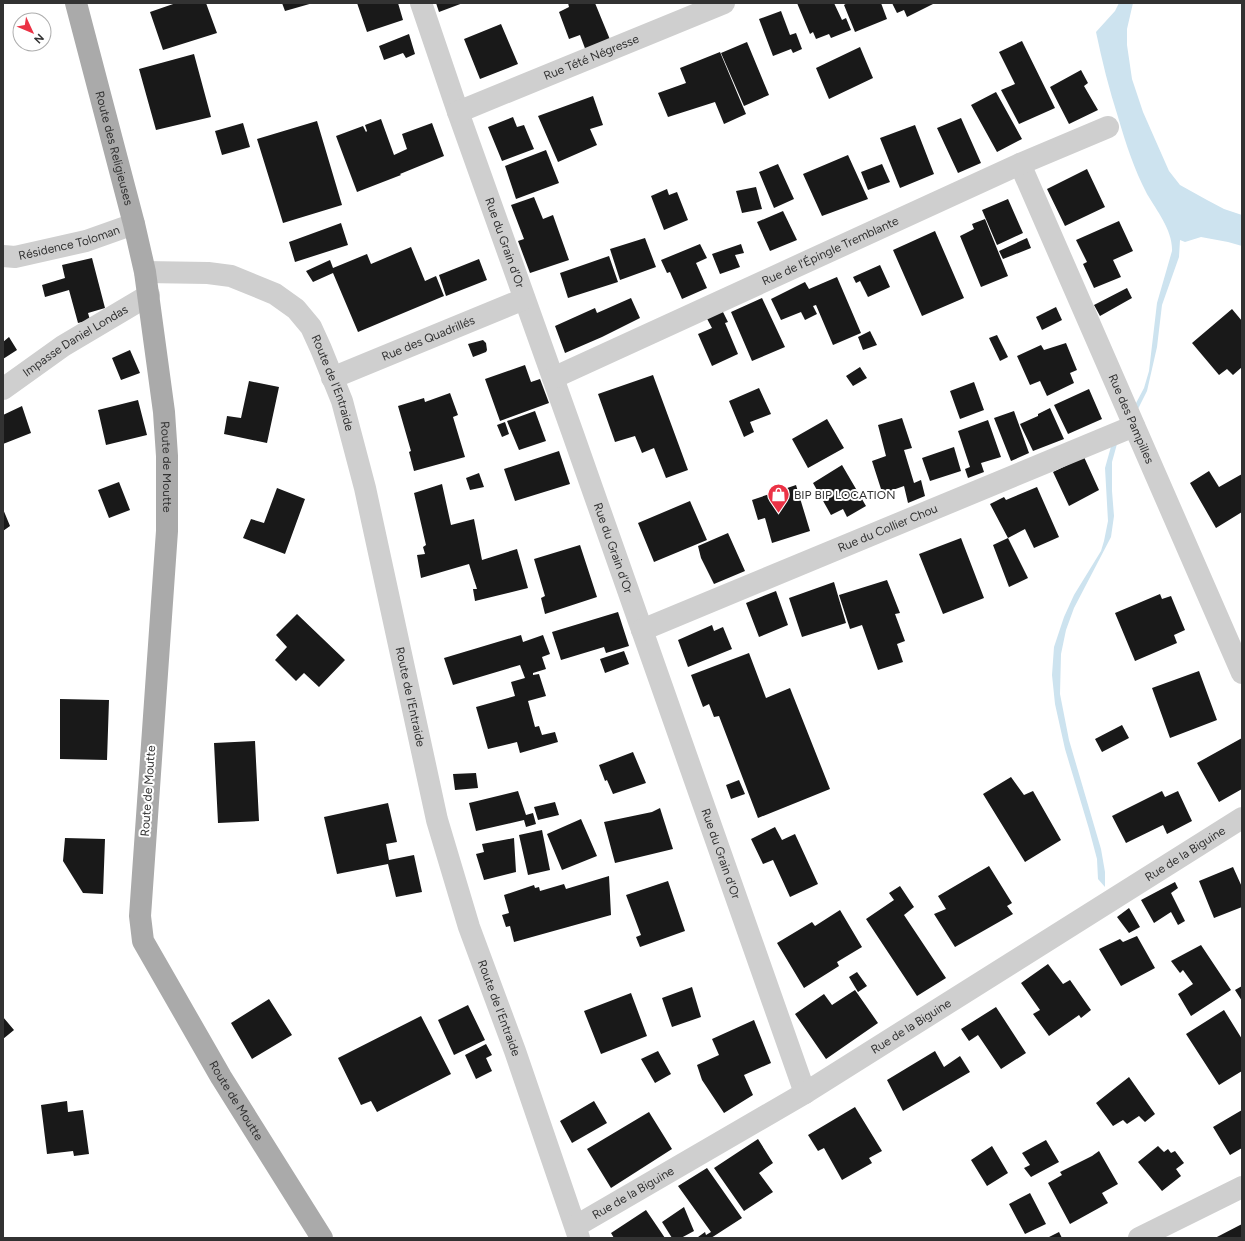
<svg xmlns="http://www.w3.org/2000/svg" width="1245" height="1241" font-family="Figtree,sans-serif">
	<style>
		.water { fill: #cde3ef }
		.building { fill: #191919 }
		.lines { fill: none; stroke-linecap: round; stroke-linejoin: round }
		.minor { stroke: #cfcfcf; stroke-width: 22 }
		.major { stroke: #aaa; stroke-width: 22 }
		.labels { text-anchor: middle; stroke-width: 4; stroke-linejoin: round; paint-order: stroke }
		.street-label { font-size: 12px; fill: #323232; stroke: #fff }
		.poi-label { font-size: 12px; fill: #323232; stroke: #fff; text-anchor: start }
	</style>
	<rect width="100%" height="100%" fill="#fff"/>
	<path class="water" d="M1119,3h14l-6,26v16l5,34 11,33 26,59 11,14 27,15 17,9 18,6v31l-14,-4 -27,-5 -16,5 -5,-2 -1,17 -17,48 -5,42 -10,44 -10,20 -20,33 -5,18v29l2,25 -3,21 -37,71 -8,22 -5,24 -1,40 9,46 32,109 4,23v15l-7,-8 -1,-20 -8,-30 -24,-80 -10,-45 -3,-29 2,-28 10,-30 10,-22 27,-44 3,-10 4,-20 -3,-53 7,-25 23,-38 9,-17 5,-17 8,-68 15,-52c1,-20 -15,-40 -25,-57 -13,-25 -21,-50 -29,-77 -9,-28 -16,-56 -22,-85l19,-21z"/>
	<path class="building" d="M176,3h30l11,30 -54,17 -13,-38z
		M282,3h31l-28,8z
		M357,3h41l5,17 -36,12z
		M436,3h27l-24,9z
		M568,3h27l16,39 -25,9 -6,-16 -11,4 -10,-27 10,-5z
		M797,3h37l8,17 4,-2 5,12 -20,8 -2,-4 -13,5 -3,-7 -3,2z
		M847,3h34l6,16 -32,13 -11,-27z
		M892,3h41v1l-26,13 -3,-7 -7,3z
		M781,11l9,24 6,-2 6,16 -9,4 -2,-4 -18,7 -14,-37z
		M501,24l17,40 -38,15 -16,-40z
		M409,34l6,20 -9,4 -3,-5 -19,7 -5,-14z
		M1022,41l33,67 -36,16 -18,-34 14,-6 -16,-32z
		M747,42l22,53 -25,11 -23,-53z
		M860,47l13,31 -44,21 -13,-31z
		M720,52l26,62 -22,10 -9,-22 -47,15 -10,-24 28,-10 -6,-15z
		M194,54l17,63 -55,13 -17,-61z
		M1081,70l7,13 -4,3 14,24 -29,14 -19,-37z
		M996,92l26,47 -25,13 -26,-47z
		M593,96l10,29 -13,4 7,16 -39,17 -20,-46z
		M513,117l4,10 7,-2 10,24 -32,12 -14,-34z
		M961,118l20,45 -23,10 -21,-45z
		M381,119l13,36 13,-6 -5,-15 30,-11 12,33 -44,18 1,1 -44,17 -21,-56 27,-10 3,6 1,-1 -2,-6z
		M317,121l25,84 -59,18 -26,-84z
		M243,123l7,24 -28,8 -7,-24z
		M915,125l19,49 -34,14 -20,-50z
		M546,150l13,33 -43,16 -11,-33z
		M848,155l20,44 -46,17 -19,-42z
		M778,164l16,35 -20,9 -15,-36z
		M882,164l8,18 -22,8 -7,-18z
		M1087,169l18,38 -40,19 -18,-37z
		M756,187l6,22 -20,4 -6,-22z
		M667,189l2,6 8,-3 11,28 -24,10 -13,-34z
		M534,197l9,22 10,-4 16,45 -39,13 -12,-32 6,-2 -13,-34z
		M1008,199l15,34 -26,12 -15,-35z
		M783,211l14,29 -27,11 -13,-29z
		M985,219l23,57 -27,11 -21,-51 14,-7 -2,-5z
		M1119,221l14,30 -20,9 8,17 -27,11 -11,-24 4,-2 -11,-22z
		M341,223l7,22 -53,17 -6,-20z
		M935,231l29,67 -42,18 -29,-66z
		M645,238l11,29 -36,13 -10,-31z
		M1027,238l4,10 -28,11 -4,-8z
		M700,244l7,14 -11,5 11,25 -25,11 -12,-27 -3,1 -6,-13z
		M741,244l3,9 -9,2 5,12 -20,7 -8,-20z
		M411,247l14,34 11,-5 8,20 -86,36 -25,-59 -20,9 -7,-11 24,-11 3,8 34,-14 4,10z
		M609,256l9,26 -50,16 -8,-25z
		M92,258l13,50 -17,5 2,7 -12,3 -9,-33 -24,7 -3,-12 23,-7 -3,-13z
		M479,259l8,21 -41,16 -7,-21z
		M880,265l10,22 -22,10 -8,-16 -4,2 -3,-6z
		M837,277l24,56 -28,12 -17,-40 -3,1 4,8 -12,6 -4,-8 -20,8 -10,-21 34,-17 4,7z
		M1127,288l5,10 -32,18 -6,-11z
		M631,298l9,20 -38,19 -37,16 -10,-27 40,-18 2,5z
		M762,298l23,49 -33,14 -21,-49z
		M1056,307l6,13 -20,10 -6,-13z
		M721,308l7,14 -3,1 13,31 -26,12 -14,-32 14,-6 -7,-13z
		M1232,309l10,12v46l-9,8 -6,-6 -8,6 -27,-32z
		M870,331l7,14 -14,5 -5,-13z
		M997,335l11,22 -8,4 -11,-23z
		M9,337l8,13 -14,9v-17z
		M483,340l3,3 1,7 -1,2 -13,5 -5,-13z
		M1066,343l11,27 -7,3 4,10 -27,13 -7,-15 -10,4 -13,-29 24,-11 3,5z
		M130,350l10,23 -19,7 -9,-22z
		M525,365l6,17 9,-3 9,24 -49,18 -15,-42z
		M860,367l7,11 -14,8 -7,-10z
		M653,375l35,95 -22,8 -12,-30 -12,5 -7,-17 -20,6 -17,-48z
		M249,381l30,6 -12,56 -43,-9 3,-18 14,2z
		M974,382l10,28 -24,9 -10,-28z
		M759,388l12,26 -21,8 4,10 -10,5 -15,-36z
		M1089,389l13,30 -34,15 -14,-29z
		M450,393l8,22 -5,2 12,40 -51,14 -5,-19 2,-1 -13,-45 26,-8 1,4z
		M138,400l9,35 -41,10 -8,-35z
		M22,406l9,27 -28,11v-29z
		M1050,408l14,31 -31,12 -13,-27 18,-8v-2z
		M535,411l11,30 -27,9 -12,-29z
		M1014,411l15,42 -18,8 -17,-43z
		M902,418l10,30 -8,2 10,33 7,-3 4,16 -17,7 -4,-17 -14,5h-6l-3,-2 -9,-28 14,-5 -8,-31z
		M827,419l17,29 -36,20 -16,-29z
		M988,420l13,37 -20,6 3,9 -16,6 -3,-9 5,-2 -12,-36z
		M505,422l4,12 -7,3 -5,-12z
		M954,447l7,24 -31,10 -8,-23z
		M559,451l11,33 -55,17 -11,-32z
		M1084,457l15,33 -30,16 -16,-34z
		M842,465l24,41 -19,11 -4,-8 -12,6 -18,-32z
		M1209,471l10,16 23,-13v38l-26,16 -26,-45z
		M479,473l5,14 -14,3 -4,-12z
		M119,482l11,28 -21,8 -11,-28z
		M442,484l9,41 23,-6 8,41 35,-11 11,39 -53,13 -2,-12h4l-8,-25 -48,14 -4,-23 8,-1 -2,-7 3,-2 -12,-52z
		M796,485l14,46 -38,12 -7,-25 -7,2 -6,-20z
		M1037,487l22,50 -25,11 -9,-19 -17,9 -18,-34 14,-7 2,3z
		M277,488l28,11 -20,55 -42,-16 8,-19 13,4z
		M690,501l17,39 -53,22 -16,-39z
		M3,509l7,17 -7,5z
		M728,533l17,38 -31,13 -13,-26 -3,-12z
		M961,538l23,60 -41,16 -24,-60z
		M1008,538l20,40 -19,9 -16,-42z
		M580,545l17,52 -52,17 -4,-16 4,-2 -11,-37z
		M887,580l13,33 -5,1 10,27 -8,3 6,18 -25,8 -16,-45 -12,4 -11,-34z
		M834,582l12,41 -44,14 -13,-39z
		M776,591l12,34 -29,12 -13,-34z
		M1160,594l2,5 9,-3 14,34 -11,5 3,8 -42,18 -20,-48z
		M618,612l11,34 -23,7 -2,-6 -43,13 -9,-28z
		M297,614l48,46 -26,27 -15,-14 -8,8 -21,-21 12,-13 -11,-12z
		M712,625l2,6 9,-4 9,22 -44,18 -10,-27z
		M521,635l2,7 20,-7 7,19 -8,3 4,12 -13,4v2l6,-1 7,22 -18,5 7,26 4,-1 3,9 13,-3 3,10 -38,11 -3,-11 -29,7 -12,-42 39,-11 -4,-14 14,-4 -5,-13 -67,20 -9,-27z
		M624,651l5,13 -24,9 -5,-14z
		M749,653l17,45 24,-10 40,101 -72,29 -39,-102 -5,1 -5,-13 -6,3 -12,-32z
		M1199,671l18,49 -47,18 -18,-50z
		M60,699l49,1 -2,60 -47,-1z
		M1122,725l7,13 -27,14 -7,-13z
		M1242,738v51l-23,13 -22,-39z
		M255,741l4,80 -41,2 -4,-80z
		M633,752l13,31 -33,11 -6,-14 -2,1 -6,-16z
		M476,773l2,15 -23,2 -2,-16z
		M1011,777l13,18 9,-4 28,49 -36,22 -42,-68z
		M739,780l6,14 -14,5 -5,-14z
		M518,791l8,24 7,-2 3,11 -10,3 -2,-7 -48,11 -7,-28z
		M1162,791l3,6 13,-6 14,30 -25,13 -4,-9 -37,18 -14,-27z
		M555,802l4,13 -21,5 -4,-13z
		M388,803l9,39 -11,2 3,16 25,-5 8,37 -26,5 -8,-33 -51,10 -13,-57z
		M660,808l13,41 -58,14 -11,-41 48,-10z
		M581,819l16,37 -35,14 -15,-36z
		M775,827l7,13 13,-6 23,50 -28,13 -17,-37 -10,4 -12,-25z
		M542,830l8,40 -22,5 -9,-40z
		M65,838l40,1 -2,55 -20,-1 -20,-32z
		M514,838l2,34 -32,8 -8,-26 8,-2 -2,-8z
		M989,866l23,37 -5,3 6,8 -58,33 -21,-33 12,-5 -8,-13z
		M1233,867l9,20v20l-28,11 -15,-37z
		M609,876l2,39 -97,27 -4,-16 -4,1 -4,-12 7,-2 -5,-18 30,-10 1,3 4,-1 1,4 24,-7 2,5z
		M668,881l17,50 -45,16 -4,-10 5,-2 -15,-40z
		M1175,882l3,6 -7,5 14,28 -7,4 -7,-13 -17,11 -13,-23z
		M900,886l14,21 -10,8 42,63 -29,18 -51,-77 28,-19 -5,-7z
		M1129,908l11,19 -11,6 -12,-16z
		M840,910l22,37 -25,15 2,4 -35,22 -27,-45 35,-21 3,4z
		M1137,936l18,32 -34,18 -22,-37 21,-10 3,3z
		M1201,945l30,45 -40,26 -13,-22 15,-10 -10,-14 -3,3 -9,-12z
		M1048,964l15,20 7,-4 21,30 -10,8 -2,-3 -30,21 -16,-22 7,-4 -19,-27z
		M857,972l10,14 -9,6 -9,-15z
		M1242,986v15l-7,-11z
		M692,987l9,30 -29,10 -10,-29z
		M855,990l23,33 -52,36 -31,-45 29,-20 8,11z
		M631,993l16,43 -46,18 -17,-43z
		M269,999l23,36 -40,24 -21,-36z
		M468,1005l17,35 -31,15 -16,-35z
		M996,1007l30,46 -25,16 -23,-34 -9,6 -8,-12z
		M1224,1010l18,29v32l-23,14 -33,-51z
		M421,1016l30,58 -74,38 -6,-11 -10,4 -23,-47z
		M3,1017l11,13 -11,9z
		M754,1020l17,43 -27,12 9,20 -29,18 -22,-33 -5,-15 22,-10 -7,-16z
		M486,1044l6,11 -6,3 6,13 -16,8 -11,-24z
		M658,1051l13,23 -16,9 -14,-24z
		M935,1051l9,16 16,-11 10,16 -67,39 -16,-31z
		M1129,1077l26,37 -10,8 -6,-6 -12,8 -4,-4 -10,6 -17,-23z
		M67,1101l1,11 15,-2 6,44 -15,2 -1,-5 -26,3 -6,-49z
		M594,1101l13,22 -35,20 -12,-22z
		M855,1107l27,44 -13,7 3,5 -30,17 -18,-32 -6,3 -10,-16z
		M1242,1110v38l-12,7 -17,-28z
		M649,1112l23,37 -61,39 -24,-39z
		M758,1139l15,24 -14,10 14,19 -29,19 -30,-43z
		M1046,1140l13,22 -28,15 -7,-9 6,-3 -8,-12z
		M992,1146l16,27 -21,13 -16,-26z
		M1158,1146l6,6 4,-3 3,4 4,-2 9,12 -8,6 5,7 -19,15 -24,-29z
		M1099,1151l19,33 -16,9 6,10 -38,21 -22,-41 14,-8 -2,-3 32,-16z
		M707,1168l35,50 -31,20h-13v-1l7,-5 1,3 5,-3 -33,-46z
		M1030,1193l16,31 -21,10 -16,-30z
		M684,1207l10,24 -13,7h-9l-10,-16z
		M646,1210l19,28h-51l-3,-5z
		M1242,1224v14h-27z
		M1059,1232l3,6h-15z"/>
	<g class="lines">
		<g class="minor">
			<path id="s1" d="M421,3l37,109 115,322 232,659"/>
			<path id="s2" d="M458,112l266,-109"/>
			<path id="s3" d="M1020,164l222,509"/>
			<path id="s4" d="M3,256l12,1 71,-16 48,-17"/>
			<path id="s5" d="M145,272l63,1 23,3 44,18 21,15 15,18 10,22 21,52 23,87 72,332 32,107 46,124 64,187"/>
			<path id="s6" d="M332,378l192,-79"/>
			<path id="s7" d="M553,378l467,-214 88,-37"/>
			<path id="s8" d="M3,389l60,-43 86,-51"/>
			<path id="s9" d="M642,630l492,-204"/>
			<path id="s10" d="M576,1226l229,-133 437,-275"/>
			<path d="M1139,1238l103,-51"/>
		</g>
		<path class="major" id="s11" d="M76,3l58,221 11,48 19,140 3,44v75l-27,385 3,25 78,136 101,161"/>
	</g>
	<defs>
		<symbol id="shop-pin" viewBox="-11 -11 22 30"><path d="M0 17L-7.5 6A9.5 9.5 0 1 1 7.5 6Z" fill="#eb3245" stroke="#fff"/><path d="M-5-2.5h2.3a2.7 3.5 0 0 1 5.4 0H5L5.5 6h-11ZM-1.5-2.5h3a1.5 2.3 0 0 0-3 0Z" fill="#fff"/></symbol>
	</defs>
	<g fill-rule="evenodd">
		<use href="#shop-pin" x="766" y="482" width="25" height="34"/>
	</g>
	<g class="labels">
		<g class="street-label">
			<text dy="4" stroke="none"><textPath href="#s2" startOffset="144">Rue Tété Négresse</textPath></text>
			<text dy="4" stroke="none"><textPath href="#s11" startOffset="150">Route des Religieuses</textPath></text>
			<text dy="4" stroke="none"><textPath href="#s4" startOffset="68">Résidence Toloman</textPath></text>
			<text dy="4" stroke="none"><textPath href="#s1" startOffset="254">Rue du Grain d'Or</textPath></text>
			<text dy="4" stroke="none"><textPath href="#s7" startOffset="305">Rue de l'Épingle Tremblante</textPath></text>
			<text dy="4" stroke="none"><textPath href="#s6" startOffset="104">Rue des Quadrillés</textPath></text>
			<text dy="4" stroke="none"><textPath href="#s8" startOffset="87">Impasse Daniel Londas</textPath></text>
			<text dy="4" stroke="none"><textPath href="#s5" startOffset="243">Route de l'Entraide</textPath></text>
			<text dy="4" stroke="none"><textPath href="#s3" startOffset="278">Rue des Pampilles</textPath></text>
			<text dy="4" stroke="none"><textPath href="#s11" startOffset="474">Route de Moutte</textPath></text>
			<text dy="4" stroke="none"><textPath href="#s9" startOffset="266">Rue du Collier Chou</textPath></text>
			<text dy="4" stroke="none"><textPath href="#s1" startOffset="578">Rue du Grain d'Or</textPath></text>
			<text dy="4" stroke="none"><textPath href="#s5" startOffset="567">Route de l'Entraide</textPath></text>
			<text transform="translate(148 791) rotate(-86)" y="4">Route de Moutte</text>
			<text dy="4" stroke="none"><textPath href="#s1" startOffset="902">Rue du Grain d'Or</textPath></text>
			<text dy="4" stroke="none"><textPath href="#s10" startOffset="714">Rue de la Biguine</textPath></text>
			<text dy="4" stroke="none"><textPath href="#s5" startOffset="891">Route de l'Entraide</textPath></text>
			<text dy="4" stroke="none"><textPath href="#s10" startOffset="390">Rue de la Biguine</textPath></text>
			<text dy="4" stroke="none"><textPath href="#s11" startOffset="1134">Route de Moutte</textPath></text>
			<text dy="4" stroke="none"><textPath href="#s10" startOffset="66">Rue de la Biguine</textPath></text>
		</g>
		<g class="poi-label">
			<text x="794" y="499">BIP BIP LOCATION</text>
		</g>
	</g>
	<rect width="1245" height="1241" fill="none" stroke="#323232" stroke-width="8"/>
	<g transform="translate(32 32) rotate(134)"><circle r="19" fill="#ffffff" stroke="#adadad"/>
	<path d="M0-3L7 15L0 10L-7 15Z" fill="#eb3245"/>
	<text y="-6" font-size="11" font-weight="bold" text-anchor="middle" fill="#323232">N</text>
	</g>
</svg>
